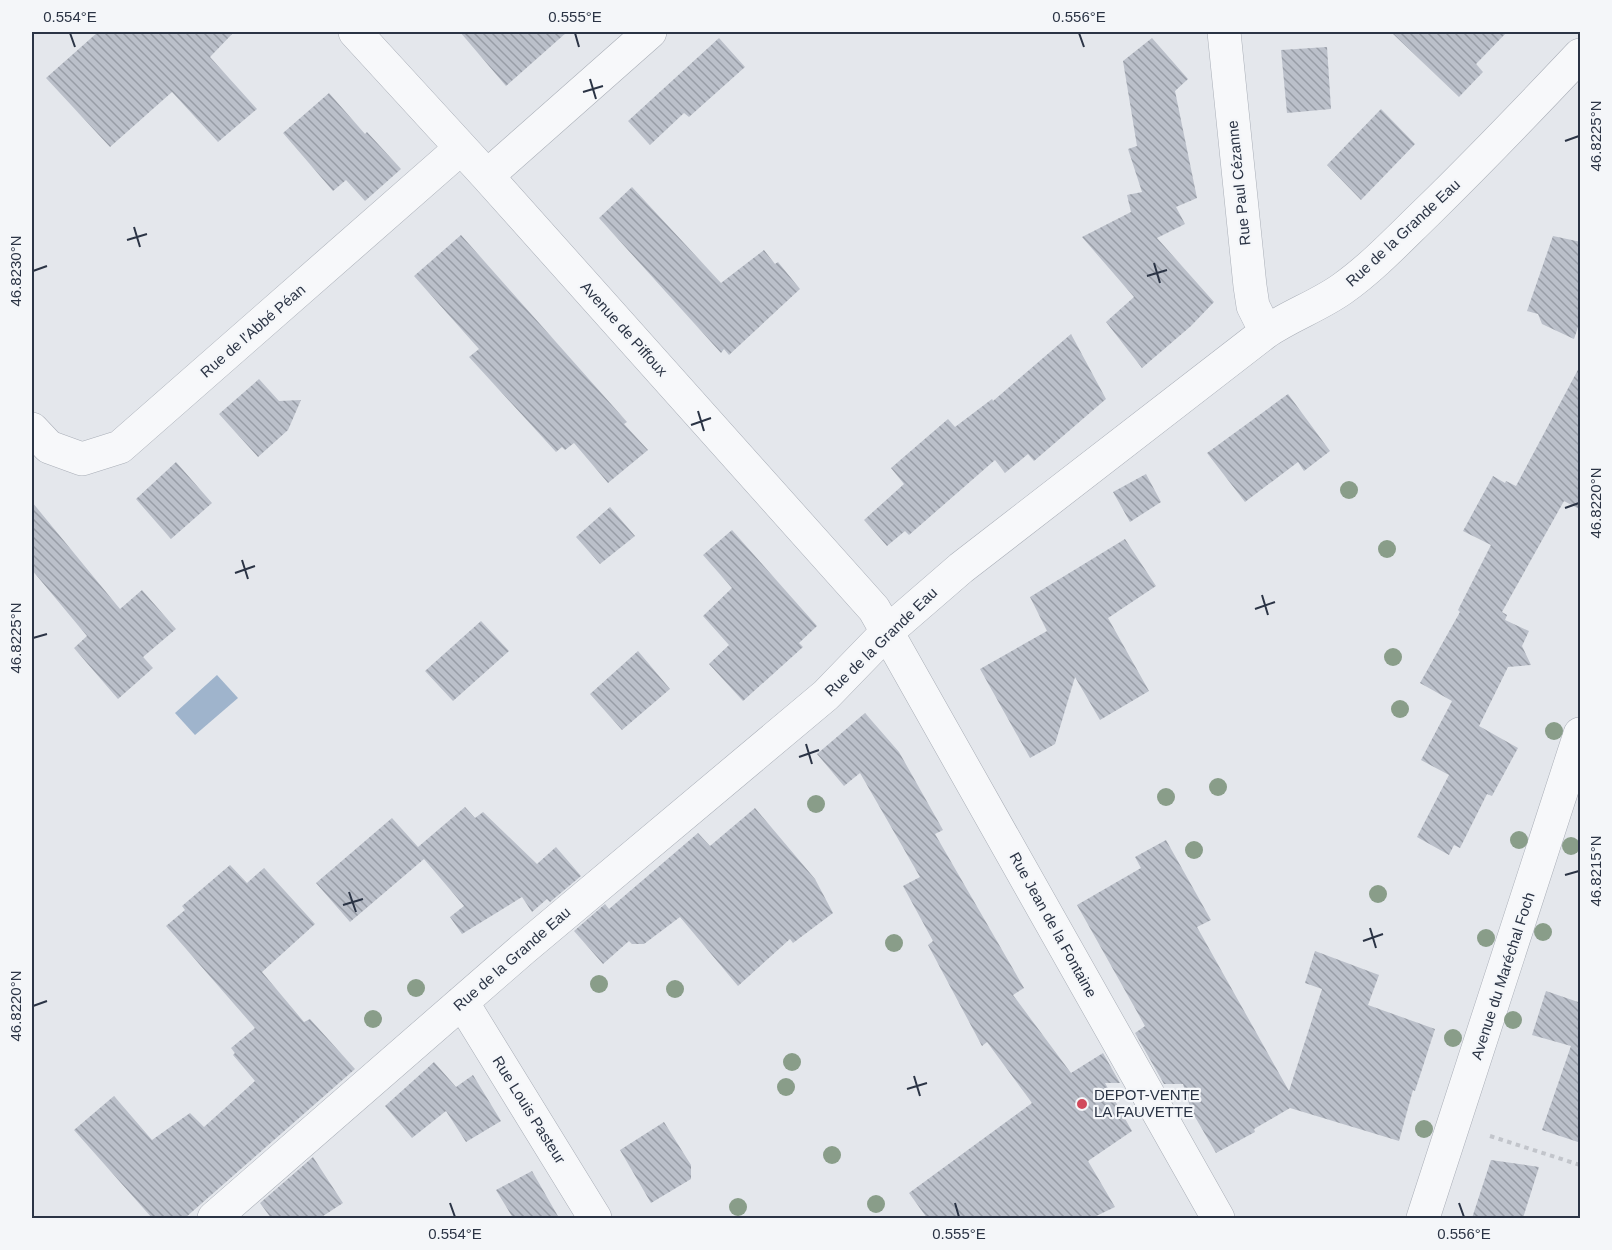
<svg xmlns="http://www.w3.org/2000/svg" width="1612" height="1250" font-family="Helvetica,sans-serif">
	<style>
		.water { fill: #9fb4cc }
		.building { fill: url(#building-back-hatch) }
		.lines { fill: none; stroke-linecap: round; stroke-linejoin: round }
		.minor-casing { stroke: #a9aeb7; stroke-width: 34 }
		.tertiary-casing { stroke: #a9aeb7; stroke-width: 34 }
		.path { stroke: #c2c5cb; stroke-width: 4; stroke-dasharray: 4.5 4.5; stroke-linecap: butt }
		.minor { stroke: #f7f8fa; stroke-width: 33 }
		.tertiary { stroke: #f7f8fa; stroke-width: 33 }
		.tree { fill: #899d89 }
		.ticks { fill: none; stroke: #2b3445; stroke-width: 2 }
		.poi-dot { fill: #d1495b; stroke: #f4f6f9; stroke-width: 2 }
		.labels { text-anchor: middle; stroke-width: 4.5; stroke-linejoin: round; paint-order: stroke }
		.street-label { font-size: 15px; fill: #2b3445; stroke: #f4f6f9 }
		.poi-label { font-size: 15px; fill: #2b3445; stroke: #f4f6f9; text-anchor: start }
		.neatline { fill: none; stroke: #2b3445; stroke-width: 2 }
		.ticks-label { font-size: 15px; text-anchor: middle; fill: #2b3445 }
	</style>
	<defs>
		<pattern id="building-back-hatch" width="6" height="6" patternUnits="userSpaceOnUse" patternTransform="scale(1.5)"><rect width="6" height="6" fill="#bbc0ca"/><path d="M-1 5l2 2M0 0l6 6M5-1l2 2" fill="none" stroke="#989da6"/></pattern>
	</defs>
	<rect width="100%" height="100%" fill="#e4e7ec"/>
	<path class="water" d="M217,675l21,23 -43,37 -20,-22z"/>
	<path class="building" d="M98,32h136l-24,25 47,52 -39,33 -46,-50 -62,55 -64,-69z
		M460,32h107l-61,54z
		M1391,32h116l-31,32 7,8 -24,25z
		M719,38l26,29 -56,50 -5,-4 -34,32 -22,-24z
		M1152,38l36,41 -13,12 22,107 -21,9 9,17 -28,14 57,64 -23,24 -49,42 -36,-46 28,-25 -52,-60 49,-25 -4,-17 15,-3 -14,-43 9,-3 -14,-85z
		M1327,47l4,62 -44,4 -6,-63z
		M329,93l36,41 2,-2 34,37 -36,32 -19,-21 -13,11 -50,-58z
		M1381,109l34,35 -54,56 -34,-35z
		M632,187l89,96 43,-33 11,14 3,-2 22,27 -71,66 -5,-6 -3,4 -122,-135z
		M461,235l166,187 -3,2 24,26 -40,33 -34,-40 -9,7 -3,-3 -6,5 -87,-95 10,-8 -65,-73z
		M1553,236l28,6v76l-7,21 -32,-15 -4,-10 -11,-3z
		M1071,334l35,65 -72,62 -6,-7 -23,19 -10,-13 -86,75 -4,-4 -18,15 -23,-26 40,-36 -13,-16 57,-49 7,8 37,-28 1,2z
		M1581,364v146l-17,-9 -62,111 5,3 -2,5 24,11 -7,15 9,19 -23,2 -29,59 39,22 -26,48 -5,-2 -27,54 -6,-3 -5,10 -32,-18 32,-62 -28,-15 31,-59 -32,-18 40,-71 -2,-2 33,-65 -28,-14 30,-55 12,7 1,-2 10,5z
		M259,379l20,22 22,-1 -13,30 -30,27 -39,-43z
		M1288,394l42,57 -26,20 -6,-9 -53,40 -38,-49z
		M176,462l36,41 -41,36 -35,-40z
		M1146,474l15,28 -31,20 -17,-30z
		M32,502l88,107 22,-19 34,39 -33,28 10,11 -35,31 -44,-51 13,-12 -55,-66z
		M610,507l25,29 -35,28 -24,-27z
		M732,530l85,96 -18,17 4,4 -60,54 -34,-37 20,-19 -26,-29 29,-28 -29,-33z
		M1125,539l31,47 -48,32 41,73 -49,29 -25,-43 -20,67 -25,14 -50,-89 67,-38 -17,-34z
		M481,621l28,30 -56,50 -28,-30z
		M638,651l32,38 -48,41 -32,-36z
		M865,713l34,39 44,78 -8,4 89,154 -11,7 58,78 32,-20 17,30h-15l27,48 -44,30 27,46 -23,11h-165l-18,-25 123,-90 -45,-61 -5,4 -54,-101 5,-4 -30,-55 17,-9 -60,-104 -16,13 -27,-32z
		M465,807l10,11 8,-6 54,52 19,-17 25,29 -31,26 -3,-3 -15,13 -10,-15 -60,37 -12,-17 14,-11 -40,-47 -74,63 -34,-39 76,-65 26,29z
		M755,808l60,71 18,34 -40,30 -3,-4 -52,47 -58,-69 -36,27h-12l-3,-3 -26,23 -29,-33 31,-27 4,5 89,-76 12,13z
		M1166,840l45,80 -14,7 92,164 33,-102 -17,-6 10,-32 64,24 -11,30 67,24 -20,62 -2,-1 -14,51 -109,-33 -36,21 1,3 -39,21 -25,-43 -8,-26h-19l-29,-51 10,-7 -68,-121 64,-37 -6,-11z
		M230,865l17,18 17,-15 51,56 -53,48 42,50 6,-3 45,50 -170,149h-33l-78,-88 40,-34 38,44 38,-27 14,14 51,-46 -22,-26 2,-2 -4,-5 24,-20 -89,-102 19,-16 -3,-4z
		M1546,991l35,12v140l-39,-13 29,-84 -39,-11z
		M434,1062l22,25 17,-12 28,46 -35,21 -20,-31 -34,27 -27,-32z
		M664,1122l27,43v14l-40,24 -31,-53z
		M313,1157l30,46 -23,15h-49l-11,-15z
		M1491,1160l48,7 -16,51h-51z
		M532,1171l27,47h-46l-17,-28z"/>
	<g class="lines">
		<defs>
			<path id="minor" d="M355,32l132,144 387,433 344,609
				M1224,32l26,254 3,20 13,26
				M487,176l163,-144
				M32,429l17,18 33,12 38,-12 341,-299
				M462,1002l133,216
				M214,1218l309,-269 303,-254 61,-63 74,-64 305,-236c25,-17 52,-26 76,-43 31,-22 58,-51 85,-77 52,-51 103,-104 153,-157"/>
			<path id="tertiary" d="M1423,1218l157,-484"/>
		</defs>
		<use href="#minor" class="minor-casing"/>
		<use href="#tertiary" class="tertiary-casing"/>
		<path class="path" d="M1490,1136l90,29"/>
		<use href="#minor" class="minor"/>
		<use href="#tertiary" class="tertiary"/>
	</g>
	<g class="tree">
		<circle cx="1349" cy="490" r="9"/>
		<circle cx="1387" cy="549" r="9"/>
		<circle cx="1393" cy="657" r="9"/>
		<circle cx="1400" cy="709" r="9"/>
		<circle cx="1554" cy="731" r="9"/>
		<circle cx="1218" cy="787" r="9"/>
		<circle cx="1166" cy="797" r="9"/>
		<circle cx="816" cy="804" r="9"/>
		<circle cx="1519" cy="840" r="9"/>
		<circle cx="1571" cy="846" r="9"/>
		<circle cx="1194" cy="850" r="9"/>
		<circle cx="1378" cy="894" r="9"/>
		<circle cx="1543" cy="932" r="9"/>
		<circle cx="1486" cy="938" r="9"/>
		<circle cx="894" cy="943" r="9"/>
		<circle cx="599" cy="984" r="9"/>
		<circle cx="416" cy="988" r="9"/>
		<circle cx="675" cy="989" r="9"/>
		<circle cx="373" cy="1019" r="9"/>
		<circle cx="1513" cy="1020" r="9"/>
		<circle cx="1453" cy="1038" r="9"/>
		<circle cx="792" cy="1062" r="9"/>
		<circle cx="786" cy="1087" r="9"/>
		<circle cx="1424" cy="1129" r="9"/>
		<circle cx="832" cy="1155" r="9"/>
		<circle cx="876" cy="1204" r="9"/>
		<circle cx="738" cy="1207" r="9"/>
	</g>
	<path class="ticks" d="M70,33l5,14M575,33l4,14M1079,33l5,14M590,79l6,20M583,92l20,-6M1565,141l14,-5M134,227l6,20M127,240l20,-6M1154,263l6,20M33,271l14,-5M1147,276l20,-6M698,411l6,20M691,425l20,-7M1565,508l14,-5M242,560l6,19M235,573l20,-7M1262,595l6,20M1255,609l20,-7M33,638l14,-4M806,744l6,20M799,757l20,-7M1565,875l14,-4M349,892l7,20M343,905l20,-6M1370,928l6,20M1363,941l20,-7M33,1006l14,-5M914,1076l6,20M907,1089l20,-6M450,1203l5,14M955,1203l4,14M1459,1203l5,14"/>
	<circle class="poi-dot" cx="1082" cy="1104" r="6"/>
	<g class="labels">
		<g class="street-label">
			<text transform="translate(1239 183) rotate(-96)" y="5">Rue Paul Cézanne</text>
			<text transform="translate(1403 233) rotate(-43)" y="5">Rue de la Grande Eau</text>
			<text transform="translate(624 329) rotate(48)" y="5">Avenue de Piffoux</text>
			<text transform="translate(253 331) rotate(-41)" y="5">Rue de l'Abbé Péan</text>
			<text transform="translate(881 642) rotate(-44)" y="5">Rue de la Grande Eau</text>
			<text transform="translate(1053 925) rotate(61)" y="5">Rue Jean de la Fontaine</text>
			<text transform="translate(512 959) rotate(-41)" y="5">Rue de la Grande Eau</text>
			<text transform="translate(1503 976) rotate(-72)" y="5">Avenue du Maréchal Foch</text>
			<text transform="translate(529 1110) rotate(58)" y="5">Rue Louis Pasteur</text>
		</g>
		<g class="poi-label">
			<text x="1094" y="1100">DEPOT-VENTE<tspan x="1094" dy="17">LA FAUVETTE</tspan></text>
		</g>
	</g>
	<rect width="1612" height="1250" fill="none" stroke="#f4f6f9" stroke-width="66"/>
	<rect x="33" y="33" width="1546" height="1184" class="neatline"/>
	<g class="ticks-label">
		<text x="70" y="22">0.554°E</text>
		<text x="575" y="22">0.555°E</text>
		<text x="1079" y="22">0.556°E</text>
		<text transform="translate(1596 136) rotate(-90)" y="5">46.8225°N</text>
		<text transform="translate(16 271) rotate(-90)" y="5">46.8230°N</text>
		<text transform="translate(1596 503) rotate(-90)" y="5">46.8220°N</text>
		<text transform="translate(16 638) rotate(-90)" y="5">46.8225°N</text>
		<text transform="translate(1596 871) rotate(-90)" y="5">46.8215°N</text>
		<text transform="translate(16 1006) rotate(-90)" y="5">46.8220°N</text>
		<text x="455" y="1239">0.554°E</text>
		<text x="959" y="1239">0.555°E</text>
		<text x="1464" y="1239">0.556°E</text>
	</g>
</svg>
